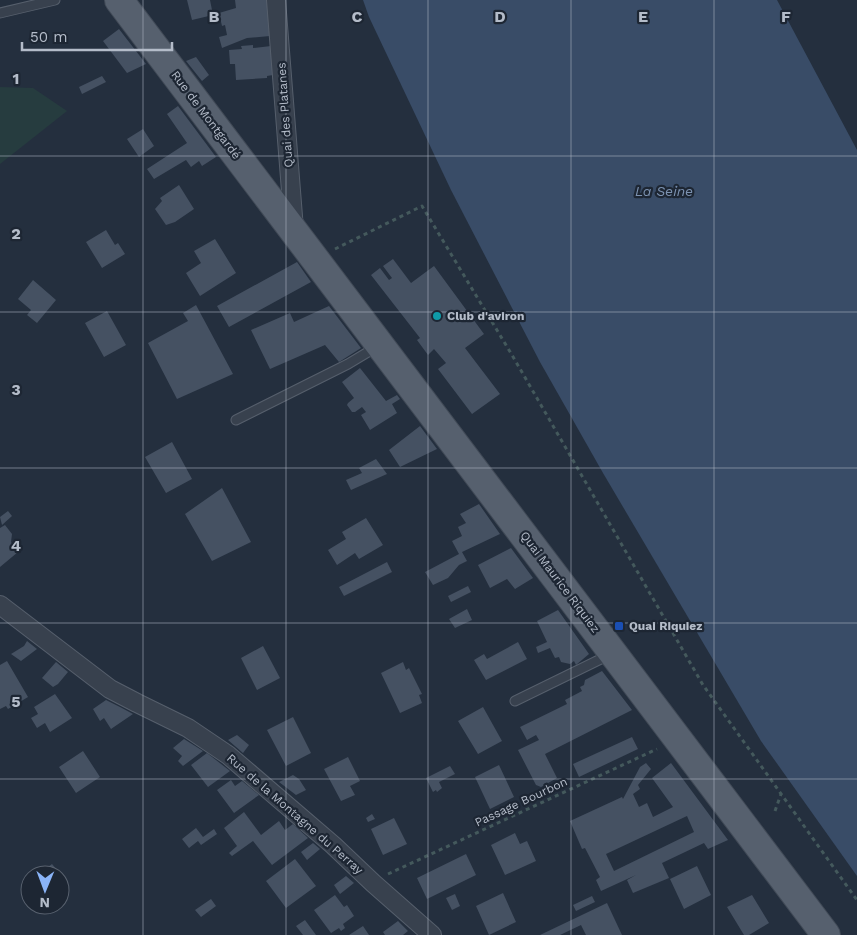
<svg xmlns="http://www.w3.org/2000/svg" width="857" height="935" font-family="'Work Sans',sans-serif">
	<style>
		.green { fill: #263c3f }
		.water { fill: #394c67 }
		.building { fill: #455162; fill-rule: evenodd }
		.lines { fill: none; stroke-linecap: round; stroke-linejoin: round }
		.lane-casing { stroke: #565f6c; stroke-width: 11 }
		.street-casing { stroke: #565f6c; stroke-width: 20 }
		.primary-casing { stroke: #414a57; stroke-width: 30 }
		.path { stroke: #44595c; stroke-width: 3; stroke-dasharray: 4 4; stroke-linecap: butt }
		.lane { stroke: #38414e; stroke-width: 9 }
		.street { stroke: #38414e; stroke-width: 18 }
		.primary { stroke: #56606e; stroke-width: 28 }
		.grid { fill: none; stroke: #b4bcc9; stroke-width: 1; stroke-opacity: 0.55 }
		.culture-dot { fill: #0f9aa8; stroke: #1d2633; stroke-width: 2 }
		.transit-dot { fill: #1a4fb4; stroke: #1d2633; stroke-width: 2 }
		.labels { text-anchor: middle; stroke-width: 4.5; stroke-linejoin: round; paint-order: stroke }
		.street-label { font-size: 12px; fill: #b4bcc9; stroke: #1d2633 }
		.poi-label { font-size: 12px; font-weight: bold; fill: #b4bcc9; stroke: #1d2633; text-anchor: start }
		.water-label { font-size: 14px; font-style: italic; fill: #7c92b1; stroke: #1d2633 }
		.grid-label { font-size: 16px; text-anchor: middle; font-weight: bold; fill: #b4bcc9; stroke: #1d2633; stroke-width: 4.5; stroke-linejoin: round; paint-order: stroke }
	</style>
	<rect width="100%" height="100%" fill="#242f3e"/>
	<path class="green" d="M0,87l33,1 34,23 -67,53z"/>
	<path class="water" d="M363,0h414l80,150v726l-96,-135 -158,-268 -63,-111 -89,-172 -82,-173z"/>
	<path class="building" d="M187,0h23l3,15 -21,5z
		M235,0h32l3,36 -23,2 -25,10 -3,-11 8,-2 -2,-10 -3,1 -3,-13 17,-5z
		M119,29l27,35 -19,9 -24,-32z
		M253,45v3l18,-2 2,29 -6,1v2l-31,2 -1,-16h-5l-1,-14 13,-1 -1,-3z
		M196,57l13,18 -7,6 -16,-20z
		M102,76l4,6 -24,12 -3,-7z
		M178,106l38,51 -14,9 -3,-5 -8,6 -5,-7 -32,19 -7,-10 40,-26 -20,-29z
		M143,129l11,17 -15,11 -12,-18z
		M179,185l15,24 -19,13 -9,3 -11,-16 7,-8 -2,-3z
		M106,230l9,15 3,-2 7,11 -23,14 -16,-26z
		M215,239l21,34 -36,23 -14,-23 15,-10 -7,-12z
		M393,259l18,24 23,-17 50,68 -19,14 35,46 -28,20 -34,-45 8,-6 -12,-14 -6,6 -11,-15 3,-2 -49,-63 9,-7 9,12 3,-2 -9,-12z
		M297,262l14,20 -82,45 -12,-21z
		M33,280l23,20 -19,23 -10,-8 4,-5 -13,-11z
		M196,305l37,69 -56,25 -29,-56 40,-22 -5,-8z
		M329,306l32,42 -22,14 -14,-17 -55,24 -19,-39 39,-17 4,9z
		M107,311l19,34 -22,12 -19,-34z
		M360,368l26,33 11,-6 3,4 -8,5 5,9 -27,17 -9,-15 5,-3 -4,-5 -7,5h-3l-5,-7 1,-2 6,-5 -12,-16z
		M420,426l17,23 -37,18 -11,-17z
		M172,442l20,37 -26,14 -21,-36z
		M376,459l11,15 -36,16 -5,-10 16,-7 -3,-5z
		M222,488l29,54 -39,19 -27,-47z
		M479,504l21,30 -38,18 5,9 -8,4 -11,13 -15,7 -8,-13 34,-18 -7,-13 10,-5 -4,-9 8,-4 -6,-9z
		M8,511l4,5 -10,9 -2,-8z
		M366,518l17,27 -24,14 -4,-6 -18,12 -9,-15 18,-11 -4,-7z
		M5,525l7,9 -1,8 7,10 -18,15v-39z
		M511,548l22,30 -18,11 -8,-10 -17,9 -12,-23z
		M387,562l5,10 -48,24 -5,-9z
		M468,586l3,6 -20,10 -3,-6z
		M467,609l5,11 -17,8 -6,-9z
		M558,610l31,44 -13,11 -2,-4 -4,3 -9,-2 -2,-5 -4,1 -5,-10 -12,5 -2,-6 11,-5 -10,-21z
		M27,641l10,8 -16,12 -10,-7 13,-8z
		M518,642l9,17 -41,21 -12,-20 10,-6 3,5z
		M263,646l17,32 -23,12 -16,-32z
		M7,661l21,36 -20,12 -2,-3 -6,3v-44z
		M56,662l12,10 -10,12 -5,3 -11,-9z
		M403,662l3,8 3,-2 13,26 -3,1 3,8 -22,10 -19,-40z
		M602,671l30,39 -87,44 12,24 -16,9 -5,-2 -18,-35 21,-10 -3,-5 -9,5 -7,-13 47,-23 -2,-4 17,-9 -2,-4 4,-2 1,-5z
		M55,694l17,24 -22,14 -5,-9 -8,5 -6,-10 7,-4 -4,-7z
		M106,700l14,7 13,7 -22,15 -7,-11 -4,3 -7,-12z
		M483,707l19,34 -24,13 -20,-33z
		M293,717l18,36 -25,13 -19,-36z
		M237,735l12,10 -6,8 -15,-13z
		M632,737l6,12 -59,28 -6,-13z
		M184,739l19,12 -20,15 -5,-5 4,-5 -9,-8z
		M83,751l17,26 -24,16 -17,-26z
		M207,753l23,18 -22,16 -17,-22z
		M348,757l12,24 -10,5 5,9 -14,6 -17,-32z
		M646,763l5,6 -13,16 2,4 -7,5 6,13 8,-4 6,14 20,-10 -21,-29 19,-15 57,77 -20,9 -4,-6 -42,20 7,15 -36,15 -6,-13 9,-5 -35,16 -5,-11 4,-3 -15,-29 -3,1 -12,-28 52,-24 1,2 17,-32zM687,816l7,16 -80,39 -8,-17z
		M499,765l15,32 -24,12 -15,-32z
		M450,766l5,8 -16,8 3,6 -5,4 -1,-2 -3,2 -7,-14z
		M293,775l6,4 7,11 -10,5 -17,-13z
		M231,780l4,6 7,-5 17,14 -25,18 -17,-23z
		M244,812l17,23 18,-14 6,9 8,-6 15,14 -36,27 -19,-24 -21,15 -3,-3 8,-7 -13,-18z
		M372,814l3,5 -7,3 -2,-4z
		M394,818l13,26 -24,11 -12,-26z
		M196,828l7,9 11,-8 3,5 -16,11 -3,-4 -9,7 -7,-9z
		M515,833l5,11 7,-3 9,20 -31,14 -14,-30z
		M313,843l7,6 -13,11 -6,-8z
		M466,854l10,21 -49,24 -10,-21z
		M295,859l21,27 -30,22 -20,-27z
		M52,864l5,6 -3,2 2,3h-9l-3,-5z
		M697,866l14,29 -27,14 -14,-30z
		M346,876l8,7 -14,11 -6,-9z
		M503,893l13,29 -27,13 -13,-29z
		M455,894l5,12 -8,4 -6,-12z
		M335,895l9,12 3,-2 7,11 -11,8 2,4 -4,3 -2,-3 -8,5 -17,-23z
		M752,895l17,28 -20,12h-5l-17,-28z
		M592,896l3,6 -19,9 -3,-6z
		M211,899l5,7 -15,11 -6,-7z
		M607,903l15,32h-36l-5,-10 -21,10h-20z
		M305,920l11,15h-13l-7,-9z
		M398,921l10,10 -5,4h-18l-2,-3z
		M363,926l6,9h-20z"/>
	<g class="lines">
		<defs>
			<path id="lane" d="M0,13l55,-13
				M236,420l112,-56 30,-18
				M515,701l94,-46"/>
			<path id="street" d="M276,0l18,229
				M0,605l110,84 27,14 51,25 40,27 105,90 40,38 59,52"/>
			<path id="primary" d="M119,0l707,935"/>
		</defs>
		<use href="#lane" class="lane-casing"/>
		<use href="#street" class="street-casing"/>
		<use href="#primary" class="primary-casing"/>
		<path class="path" d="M335,249l87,-43 90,149 191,330 154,215
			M775,811l6,-17
			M388,874l269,-125"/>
		<use href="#lane" class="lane"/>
		<use href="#street" class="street"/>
		<use href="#primary" class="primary"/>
	</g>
	<path class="grid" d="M143,0v935M286,0v935M428,0v935M571,0v935M714,0v935M0,156h857M0,312h857M0,468h857M0,623h857M0,779h857"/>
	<circle class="culture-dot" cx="437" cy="316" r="5"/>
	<rect class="transit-dot" x="614" y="621" width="10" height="10" rx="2.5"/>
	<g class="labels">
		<g class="street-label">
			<text transform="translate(206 115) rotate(53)" y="4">Rue de Montgardé</text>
			<text transform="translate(285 115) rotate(-94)" y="4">Quai des Platanes</text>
			<text transform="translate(560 582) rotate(53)" y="4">Quai Maurice Riquiez</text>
			<text transform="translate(521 802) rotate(-25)" y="4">Passage Bourbon</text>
			<text transform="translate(295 814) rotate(41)" y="4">Rue de la Montagne du Perray</text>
		</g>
		<g class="poi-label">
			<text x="447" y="320">Club d'aviron</text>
			<text x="629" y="630">Quai Riquiez</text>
		</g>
		<g class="water-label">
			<text x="664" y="196">La Seine</text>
		</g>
	</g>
	<g class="grid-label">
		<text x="214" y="22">B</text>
		<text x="357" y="22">C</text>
		<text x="500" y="22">D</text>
		<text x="643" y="22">E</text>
		<text x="786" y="22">F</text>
		<text x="16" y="84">1</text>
		<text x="16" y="239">2</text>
		<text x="16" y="395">3</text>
		<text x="16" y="551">4</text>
		<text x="16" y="707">5</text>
	</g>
	<g transform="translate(45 890) rotate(181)"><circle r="24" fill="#1d2633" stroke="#59626f"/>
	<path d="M0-4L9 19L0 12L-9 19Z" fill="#8ab4f8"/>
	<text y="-8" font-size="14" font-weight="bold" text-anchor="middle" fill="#b4bcc9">N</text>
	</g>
	<path d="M22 42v8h150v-8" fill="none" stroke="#b4bcc9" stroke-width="2.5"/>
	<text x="30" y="42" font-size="15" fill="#b4bcc9" stroke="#1d2633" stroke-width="4" paint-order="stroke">50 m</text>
</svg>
